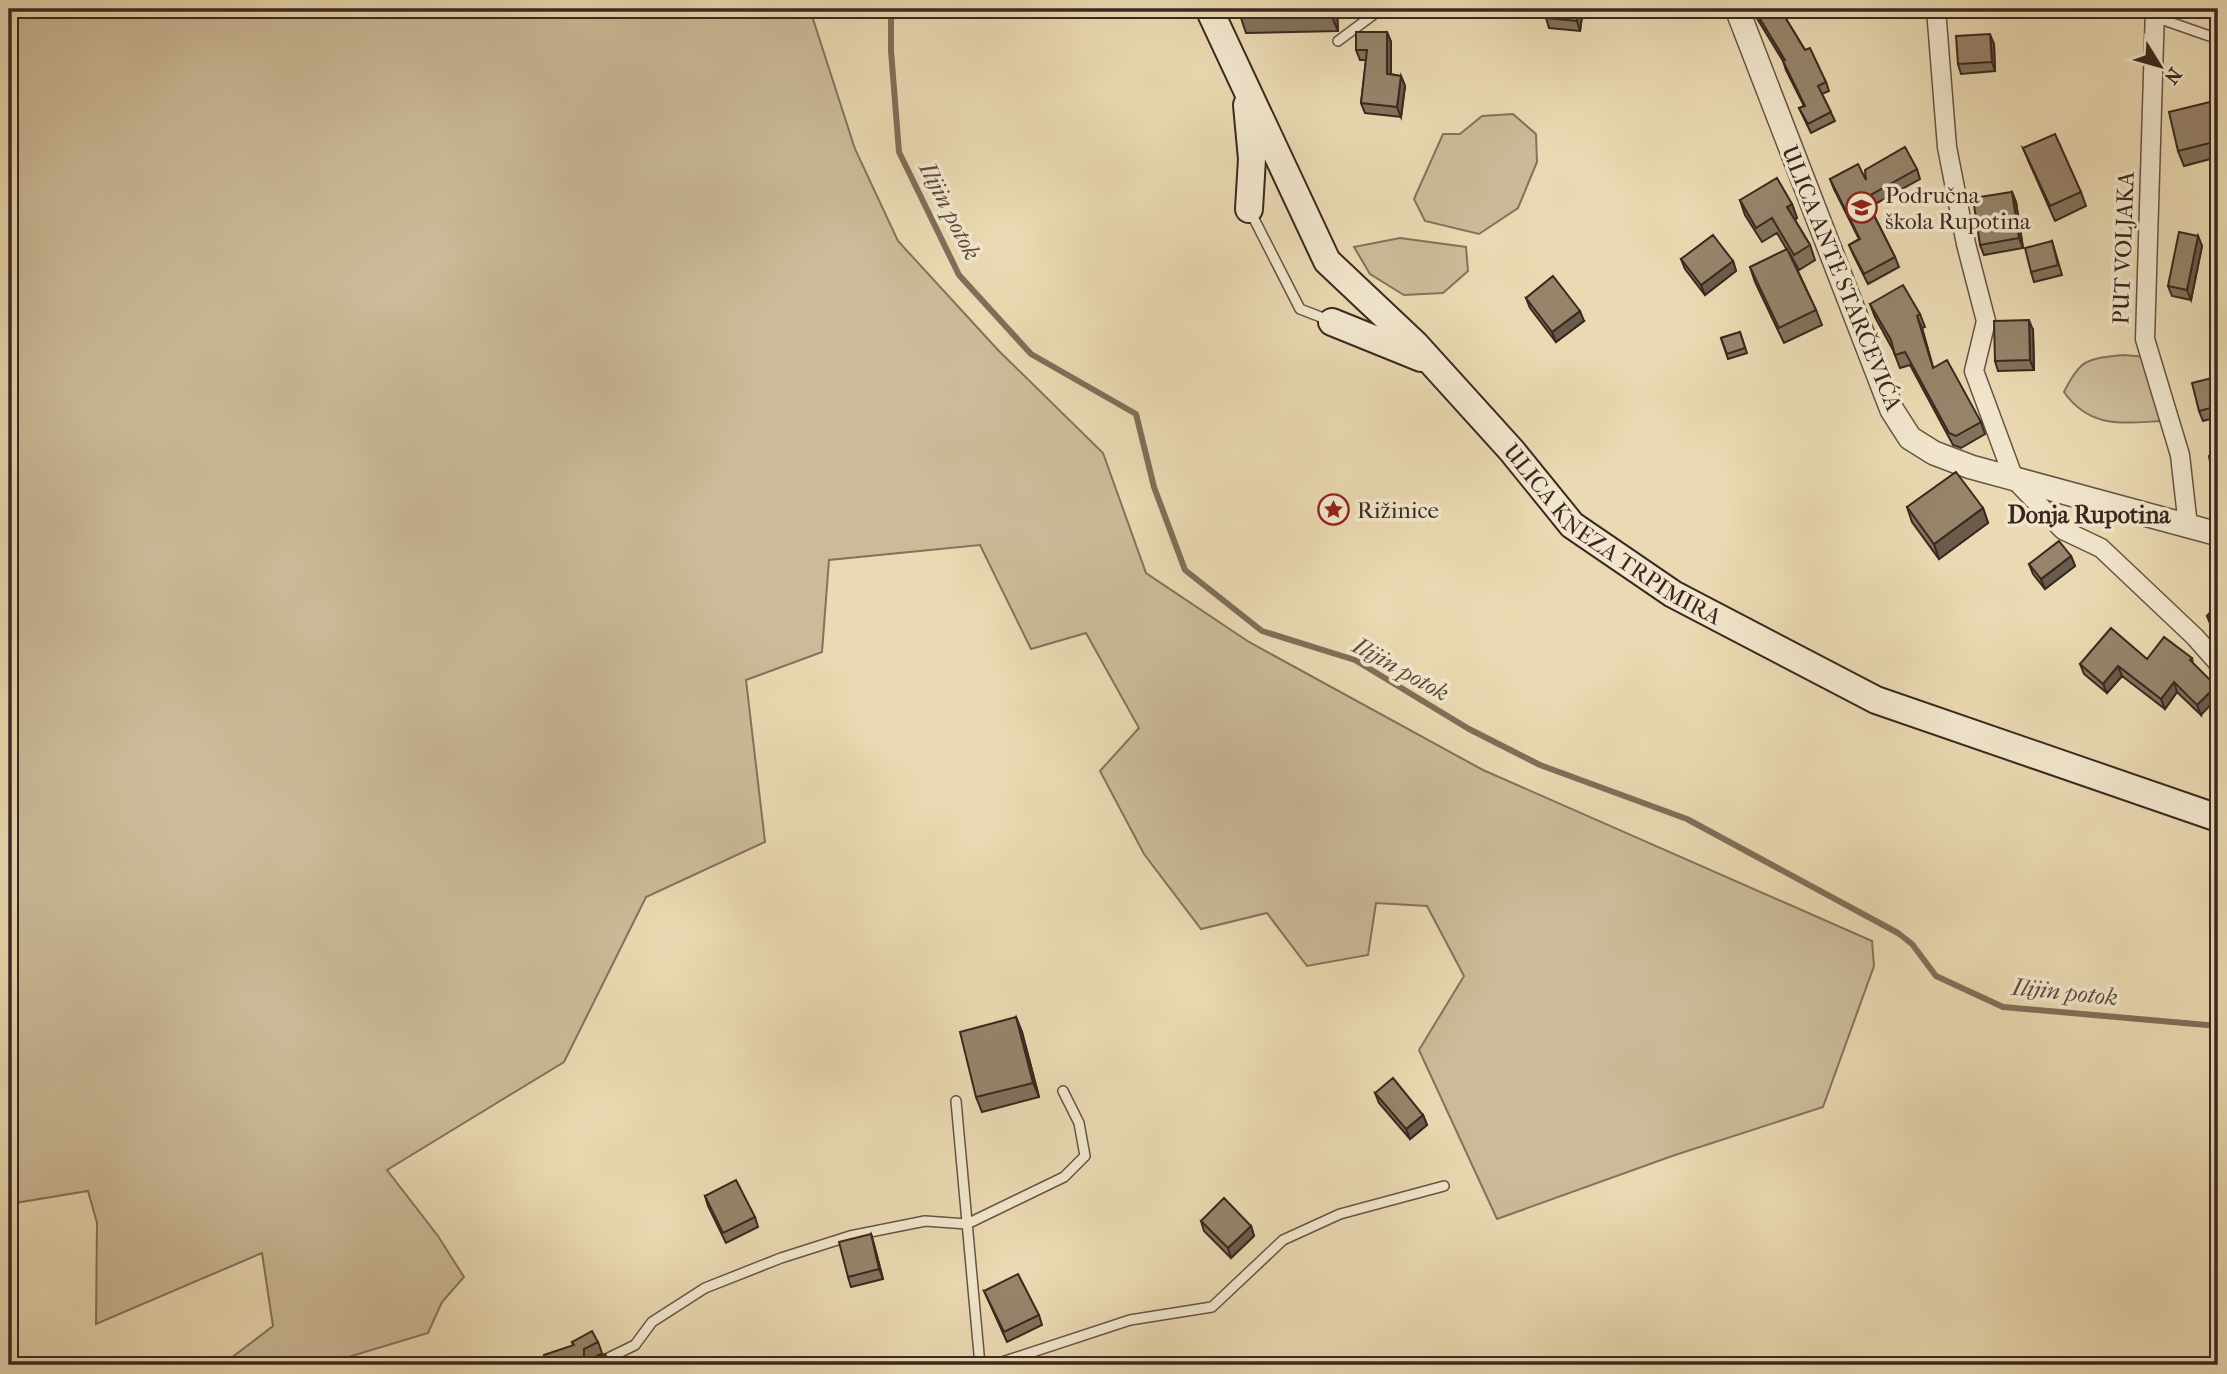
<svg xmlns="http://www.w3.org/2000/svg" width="2227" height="1374" font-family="'IM FELL French Canon',serif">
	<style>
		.green { fill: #cb9; stroke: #83725c; stroke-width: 2 }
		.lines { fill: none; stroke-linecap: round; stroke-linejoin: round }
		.stream { stroke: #806e59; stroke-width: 6 }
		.service-casing { stroke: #665444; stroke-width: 12 }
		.minor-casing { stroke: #665444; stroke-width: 21 }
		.tertiary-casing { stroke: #665444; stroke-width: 26 }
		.secondary-casing { stroke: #3a281f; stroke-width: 30 }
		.service { stroke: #f1e6cd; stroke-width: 9 }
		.minor { stroke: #f1e6cd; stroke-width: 18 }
		.tertiary { stroke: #f1e6cd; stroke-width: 23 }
		.secondary { stroke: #f1e6cd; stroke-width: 26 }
		.wall { fill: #81725c; stroke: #3a281f; stroke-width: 2 }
		.shaded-wall { fill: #695c4b; stroke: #3a281f; stroke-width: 2 }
		.building { fill: #96846b; stroke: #3a281f; stroke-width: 2 }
		.labels { text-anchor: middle; stroke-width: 7; stroke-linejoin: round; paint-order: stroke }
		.poi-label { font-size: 23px; fill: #3a281f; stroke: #f1e6cd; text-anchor: start }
		.street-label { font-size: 23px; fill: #3a281f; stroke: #f1e6cd }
		.water-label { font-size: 24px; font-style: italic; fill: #5d4b3c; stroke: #f1e6cd }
		.neighbourhood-label { font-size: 24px; font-weight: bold; fill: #3a281f; stroke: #f1e6cd }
	</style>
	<rect width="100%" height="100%" fill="#ead9b2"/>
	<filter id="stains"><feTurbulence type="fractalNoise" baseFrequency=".00286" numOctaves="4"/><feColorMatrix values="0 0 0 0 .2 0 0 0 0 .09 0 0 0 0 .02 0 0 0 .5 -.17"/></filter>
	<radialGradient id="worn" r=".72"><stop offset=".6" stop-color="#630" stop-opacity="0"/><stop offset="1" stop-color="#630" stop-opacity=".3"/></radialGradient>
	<path class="green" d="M9,9h798l5,7 43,133 43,92 100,109 105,103 43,120 103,69 234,128 389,171 2,25 -51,141 -148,48 -178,64 -78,-169 45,-74 -37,-70 -51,-3 -8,52 -61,11 -40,-53 -66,16 -57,-75 -44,-83 39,-43 -53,-95 -55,16 -51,-104 -151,15 -7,92 -76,28 19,162 -119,55 -82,165 -177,108 51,66 26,41 -22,25 -14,31 -106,32h-100l51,-39 -11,-73 -166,71 1,-101 -9,-32 -79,13z
		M1513,114l23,20 1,28 -19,46 -39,26 -54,-13 -11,-22 29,-65h17l22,-18z
		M1400,238l66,9 2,24 -25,22 -39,2 -34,-21 -16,-27z
		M2123,355l24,2 15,64c-39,2 -72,8 -98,-29 17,-34 23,-33 59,-37z"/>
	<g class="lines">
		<path class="stream" d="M891,9v42l8,101 60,123 72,79 105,60 18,73 31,83 77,61 93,29 114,69 71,36 147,54 211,114 14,11 24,32 67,31 215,19"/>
		<defs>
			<path id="service" d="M2155,17l63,22
				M1338,41l43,-32
				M1250,211l50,98 31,12
				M956,1101l24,264
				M594,1365l41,-20 17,-23 53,-34 76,-30 69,-22 75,-15 42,3 97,-47 21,-21 -6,-33 -16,-32
				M993,1365l137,-45 82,-13 71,-67 57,-26 104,-28"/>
			<path id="minor" d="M1936,9l11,138 19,97 20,77 -12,50 40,108 49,51 38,18 94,89 23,26
				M2155,9l-10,330 35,116 8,71"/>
			<path id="tertiary" d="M1737,9l155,401 18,28 24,15 37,14 247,67"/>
			<g id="secondary">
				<path id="s1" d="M1209,9l118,252 89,84 96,106 60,74 101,69 203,106 342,118"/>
				<path d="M1247,105l5,54 -3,50"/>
				<path d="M1332,322l89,36"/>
			</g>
		</defs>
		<use href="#service" class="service-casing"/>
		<use href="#minor" class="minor-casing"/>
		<use href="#tertiary" class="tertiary-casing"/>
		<use href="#secondary" class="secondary-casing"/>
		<use href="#service" class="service"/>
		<use href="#minor" class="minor"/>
		<use href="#tertiary" class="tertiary"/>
		<use href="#secondary" class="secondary"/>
	</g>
	<path class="wall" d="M1337,9l1,22 -92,2 -5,-15z
		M1547,9h36l-3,22 -31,-3 -3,-10z
		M1753,9h27l25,41 21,32 3,9 -7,3 13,27 -24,12 -12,-25 5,-2 -18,-36 -3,-9 -28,-46z
		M1387,32l4,10v32l10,2 4,10 -4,31 -36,-4 -4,-10 5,-43h-6l-4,-10z
		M1994,44l1,27 -34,3 -3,-10z
		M2218,100v57l-34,9 -6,-15z
		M2023,148l58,44 5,14 -31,15 -26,-59z
		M1917,169l3,10 -50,28 25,50 4,10 -31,17 -15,-30 -4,-9 10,-6 -25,-50 -4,-10 36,1z
		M2012,192l4,10 7,46 -39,7 -4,-10z
		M1740,200l52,4 5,14 -2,2 15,25 5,15 -16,10 -10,-18 27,58 6,15 -38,18 -29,-61 -5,-15 37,-17 -10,-17 -15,9 -17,-27z
		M2198,236l4,10 -11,54 -19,-4 -4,-10z
		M2052,241l10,34 -28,7 -3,-10z
		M1681,259l52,2 3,10 -31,24 -20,-26z
		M1526,298l58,23 -28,21 -26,-34z
		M1870,304l50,10 5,13 -3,1 11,40 48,54 4,12 -24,14 -8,-3 -43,-80 -10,3 -7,-18 -18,-33z
		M2033,330l1,40 -36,1 -3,-10z
		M1740,332l7,21 -19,6 -7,-21z
		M2216,388l2,12v17l-15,4 -4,-10z
		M2218,454v41l-4,-10z
		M1907,507l76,1 5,15 -49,36 -27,-37z
		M2071,556l4,10 -30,23 -12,-15 -4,-10z
		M2218,604v29l-7,-7 -4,-10z
		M2192,658l9,57 -24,-23 -12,17 -43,-33 -15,17 -23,-19 -4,-10 67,-5z
		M2218,947v25l-4,-10z
		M1016,1017l6,15 17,65 -57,15 -6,-15z
		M1375,1093l48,22 4,10 -17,14 -31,-36z
		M705,1196l50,21 3,10 -32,16 -18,-37z
		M1201,1221l50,5 3,10 -23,22 -27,-27z
		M871,1234l12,45 -32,8 -3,-10z
		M984,1291l55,24 3,10 -35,17z
		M572,1342h26l4,11 -12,7 20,3 -63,2 26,-19z"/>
	<path class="shaded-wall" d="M1332,9h5l1,22 -6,-14z
		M1578,9h5l-3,22 -3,-10z
		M1387,32l4,10v42l-4,-10z
		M1990,34l4,10 1,27 -3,-9z
		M1401,76l4,10 -4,31 -4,-10z
		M2012,192l4,10 7,46 -4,-10z
		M1792,204l5,14 -5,3 -5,-14z
		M2198,236l4,10 -11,54 -4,-10z
		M1733,261l3,10 -31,24 -4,-10z
		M1580,311l4,10 -28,21 -4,-10z
		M1917,316l5,12 15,53z
		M2029,320l4,10 1,40 -4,-10z
		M1983,508l5,15 -49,36 -5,-15z
		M2071,556l4,10 -30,23 -4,-10z
		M2118,666l4,10 -15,17 -4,-9z
		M2174,682l3,10 -12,17 -4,-10z
		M2216,686l2,6v5l-17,18 -4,-10z
		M1016,1017l6,15 17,65 -6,-14z
		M1423,1115l4,10 -17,14 -4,-10z
		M1251,1226l3,10 -23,22 -3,-10z
		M871,1234l3,10 9,35 -4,-10z"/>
	<path class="building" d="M1240,9h92v8l-91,1z
		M1547,9h31l-1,12 -31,-3z
		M1754,9h26l25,41 5,-2 16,34 -8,4 13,26 -23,12 -9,-16 6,-2 -22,-45 2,-1z
		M1356,32h31v42l14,2 -4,31 -36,-4 6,-53h-11z
		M1990,34l2,28 -34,2 -2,-28z
		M2218,100v41l-40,10 -9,-39z
		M2055,134l26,58 -31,14 -27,-58z
		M1905,147l12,22 -50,28 -1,3 29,57 -31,17 -15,-29 11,-6 -30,-60 28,-15 8,16 -1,-10z
		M1777,178l15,26 -5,3 23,38 -16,10 -22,-37 -16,10 -16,-28z
		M2012,192l7,46 -39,7 -7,-47z
		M2179,232l19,4 -11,54 -19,-4z
		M1713,235l20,26 -32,24 -20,-26z
		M2052,241l6,24 -27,7 -6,-24z
		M1787,249l29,61 -37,18 -29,-61z
		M1553,276l27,35 -28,21 -26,-34z
		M1903,285l17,29 -3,2 16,52 14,-8 34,62 -25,14 -7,-3 -44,-81 -10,3 -4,-15 -21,-36z
		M2029,320l1,40 -35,1 -1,-40z
		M1740,332l5,16 -18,6 -6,-16z
		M2212,378l6,28 -19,5 -7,-28z
		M2218,454v31h-4l-5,-29z
		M1956,472l27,36 -49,36 -27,-37z
		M2059,541l12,15 -30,23 -12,-15z
		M2218,604v22l-11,-10z
		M2111,628l36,31 17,-22 28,21 -2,2 26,26 -19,19 -23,-23 -13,17 -43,-33 -15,18 -23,-20z
		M2218,947v16l-4,-1z
		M1016,1017l17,66 -57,14 -16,-65z
		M1393,1078l30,37 -17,14 -31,-36z
		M736,1180l19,37 -32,16 -18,-37z
		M1224,1198l27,28 -23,22 -27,-27z
		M871,1234l8,35 -31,8 -9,-35z
		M1018,1274l21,41 -35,17 -20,-41z
		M592,1331l6,11 -14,7v8l6,3 15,-6 5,9 6,-4 4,6h-73l-3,-10 30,-10 -2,-3z"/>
	<defs>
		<symbol id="school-ring" viewBox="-11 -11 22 22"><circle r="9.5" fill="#f1e6cd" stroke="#8f2418" stroke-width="1.5"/><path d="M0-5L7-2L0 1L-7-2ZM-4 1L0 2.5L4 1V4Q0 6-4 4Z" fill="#8f2418"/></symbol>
		<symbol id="sight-ring" viewBox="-11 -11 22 22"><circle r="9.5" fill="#f1e6cd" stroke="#8f2418" stroke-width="1.5"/><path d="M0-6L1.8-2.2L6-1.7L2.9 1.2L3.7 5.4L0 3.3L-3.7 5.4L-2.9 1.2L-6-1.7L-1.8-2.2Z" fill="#8f2418"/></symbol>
	</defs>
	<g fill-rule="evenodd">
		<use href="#school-ring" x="1844" y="190" width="35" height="35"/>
		<use href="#sight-ring" x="1316" y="492" width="35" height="35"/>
	</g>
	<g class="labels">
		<g class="poi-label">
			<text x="1885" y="203">Područna<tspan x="1885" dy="26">škola Rupotina</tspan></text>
			<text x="1357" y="518">Rižinice</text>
		</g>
		<g class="street-label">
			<text transform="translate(2123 248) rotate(-88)" y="8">PUT VOLJAKA</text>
			<text transform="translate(1842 278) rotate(68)" y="8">ULICA ANTE STARČEVIĆA</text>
			<text dy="8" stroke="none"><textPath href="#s1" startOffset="676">ULICA KNEZA TRPIMIRA</textPath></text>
		</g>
		<g class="water-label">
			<text transform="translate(950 211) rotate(63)" y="8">Ilijin potok</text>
			<text transform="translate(1401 669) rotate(29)" y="8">Ilijin potok</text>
			<text transform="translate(2065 992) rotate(6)" y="8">Ilijin potok</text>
		</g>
		<g class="neighbourhood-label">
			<text x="2089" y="523">Donja Rupotina</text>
		</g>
	</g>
	<rect width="2227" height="1374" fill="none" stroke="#ead9b2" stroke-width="35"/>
	<rect x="10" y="10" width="2206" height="1353" fill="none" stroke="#3a281f" stroke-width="3.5"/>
	<rect x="18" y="18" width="2192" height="1339" fill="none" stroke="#3a281f" stroke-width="2"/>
	<g transform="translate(2160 66) rotate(127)" stroke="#f1e6cd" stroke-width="5" paint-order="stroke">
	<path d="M0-5L12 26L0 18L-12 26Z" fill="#3a281f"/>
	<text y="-10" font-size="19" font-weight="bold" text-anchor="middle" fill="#3a281f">N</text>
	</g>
	<rect width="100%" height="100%" filter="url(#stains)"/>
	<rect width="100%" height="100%" fill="url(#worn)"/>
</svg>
